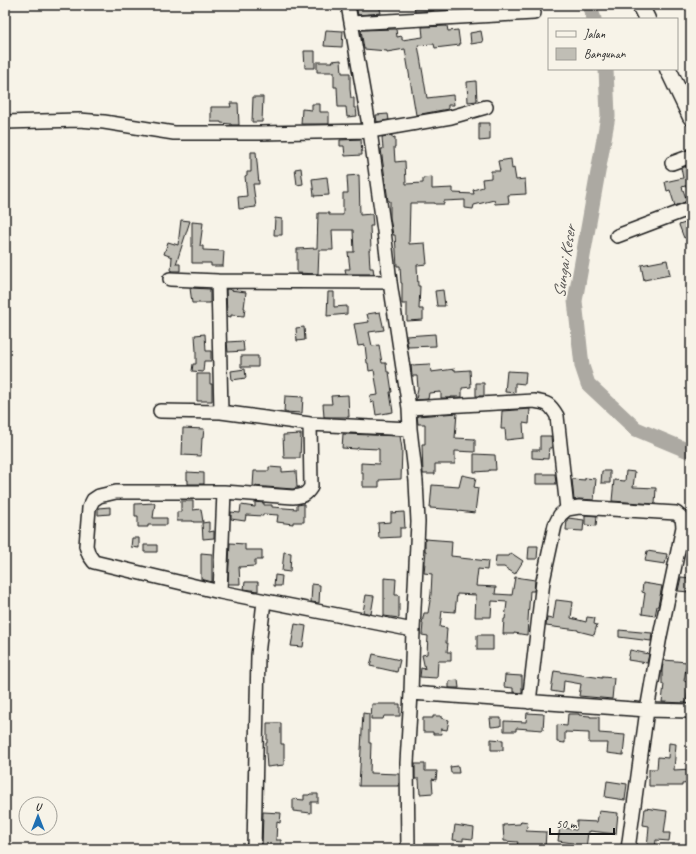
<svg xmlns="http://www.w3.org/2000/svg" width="696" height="854" font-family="Caveat,sans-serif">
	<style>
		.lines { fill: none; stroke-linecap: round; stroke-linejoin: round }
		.river { stroke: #aca9a2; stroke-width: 15 }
		.building { fill: #c0beb5; stroke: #1c1c1c }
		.minor-casing { stroke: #1c1c1c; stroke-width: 16 }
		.major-casing { stroke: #1c1c1c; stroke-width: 19 }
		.minor { stroke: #f7f3e8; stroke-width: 13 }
		.major { stroke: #f7f3e8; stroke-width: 16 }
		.labels { text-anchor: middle; stroke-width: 3; stroke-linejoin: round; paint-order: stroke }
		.water-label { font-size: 17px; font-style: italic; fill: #565452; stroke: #f7f3e8 }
	</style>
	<rect width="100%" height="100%" fill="#f7f3e8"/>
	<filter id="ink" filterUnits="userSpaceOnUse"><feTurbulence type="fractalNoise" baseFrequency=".025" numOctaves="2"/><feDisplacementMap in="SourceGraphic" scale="8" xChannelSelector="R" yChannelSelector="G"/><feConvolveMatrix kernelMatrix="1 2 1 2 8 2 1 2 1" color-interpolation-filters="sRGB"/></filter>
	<g filter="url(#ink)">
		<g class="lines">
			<path class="river" d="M589,5l5,14
				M606,69l2,47 -33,185 7,65 6,18 48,45 55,23"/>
		</g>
		<path class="building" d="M356,5h23l2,8 -23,2z
			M414,5h20v5l-19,2z
			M447,26l1,5 10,-1 2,15 -25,3 -1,-4 -16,1 9,53 26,-3 1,10h-6v4l-32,6 -11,-66 -18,3v-1l-23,-2 -3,-19 35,-1 1,8 5,-1v4l21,-3 -1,-10z
			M326,30l17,1 -1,16 -18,-1z
			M481,31l2,11 -12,2 -1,-11z
			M304,51h11v17h-10z
			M341,60l1,13h8v16l1,9h3v10h2l1,8 -10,1 -1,-10h-8l-1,-20h-3v-15h-17v-10h16l-1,-1z
			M476,81l1,20 -9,1 -1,-20z
			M253,97h10l-1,25h-10z
			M230,103h8l1,22h-8v-1l-10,-1v-1h-10v-15h20z
			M312,104h8v8h9v12h-28l1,-15 10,1z
			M388,114l1,6 -12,2 -1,-7z
			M479,123h11v17l-11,1z
			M392,135v3l3,-1v10h-1l1,15 10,-1 1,23 17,-1v-5l9,-1v12l21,-1v5l21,1 -1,-4 10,-3 -1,-8 9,-1v-7h9l-2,-10 13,-2 1,10 2,-1 2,12 9,-1 1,15 -18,1 1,8 -14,1 -1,-4 -20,5 -1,4 -8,-1v-8l-21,1v3h-9v-1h-25l-1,41 16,-1 2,21 -10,1 1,21h2l-1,23h4v11l-16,1v-17h-5v-21h-1l-1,-17h-3l-2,-31h-2l-3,-17v-17h-2l-7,-52h2l-1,-12z
			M361,139l1,16 -17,1 -1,-10h-4v-6z
			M251,152h5l3,32h-6l3,23 -17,2 -1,-12 9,-1 -2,-20 2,-1v-3h4z
			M691,165v19l-9,3 5,14 -12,5 -5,-16 -3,1 -2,-9 18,-4 -2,-10z
			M301,168l2,16 -6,1 -2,-16z
			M359,175l1,40 12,-1 1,12h-3l1,24h-2l1,18h3l1,6h-28l-1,-5h5l-2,-17h6l-1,-22h-21l1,20h-14l-1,24 -21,-1v-24l20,-1 1,-35h11v2h14v-22h5l-1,-17z
			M327,177l2,18 -15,1 -2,-17z
			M275,218l7,1v16h-8z
			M181,220l9,1 -14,43h4v7h-9l1,-14 -8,-3 4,-12 10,3z
			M691,221v14l-7,3 -5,-13z
			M192,222l11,1 -3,23h3v4l21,1 -1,15h-12v-3h-19z
			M667,260l3,15 -26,5 -3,-15z
			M190,288l20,1v14h-18z
			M226,289h4v1l16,2 -2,16h1l-1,8 -13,-1v2l-4,-1z
			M443,290l2,16h-8l-2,-15z
			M328,292h6v15l13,-1v8l-20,2z
			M380,312l4,18 -15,2 3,14 7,-1 3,18h4l1,9h2l3,20h-2l3,20 -17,3 -2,-13 -3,1 -1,-7 8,-1 -4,-25 -5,1 -1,-8h-1l-2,-18 -7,1 -4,-22 15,-2 -2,-8z
			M304,327l1,13 -8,1 -1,-13z
			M205,334l1,17h5v10h-7l-1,11 -11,-1 1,-7h3v-13l-1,-16z
			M435,334l1,12 -28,1 -2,-11z
			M243,341l1,10 -16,1 -1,-10z
			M241,356h17v11h-17z
			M430,364l1,8 24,-3v2l15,-1 1,17 -9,1v9h-11v1h-10v-6l-12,1 -1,6 -12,1 2,-12 -1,-12h-5l-1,-11z
			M245,369l1,9 -14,2 -1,-9z
			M507,371l19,1 -1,12 -10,-1v10l-10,-1z
			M197,374h13v10h2v17h-15z
			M476,383h8v13h-8z
			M348,395l1,22h-25l-1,-13h9l-1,-8z
			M285,396l18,1 -1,16 -18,-1z
			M530,409l-1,15 -6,-1 1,15 -18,2 -1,-11h-4l1,-18z
			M457,413l-2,25 20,1v13l-20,-1v13h-20v10h-12l-1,-30h3v-20h-7l-1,-8z
			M183,428l21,1 -1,9h-1l-1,18 -19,-1z
			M301,434l-1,24h-16l-1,-23z
			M343,434l57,2 2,13 -1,30 -22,1v7h-16v-15h-2v-9l18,1v-15l-22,-1v1l-15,-1z
			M540,436h11l1,12h-3l-1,11 -16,-1v-8h8z
			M474,454l21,1 1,15h-7v1l-15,1z
			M269,467l13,1v4l14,-1 1,16h3l-7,2 -40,-3 1,-15h15z
			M602,471h8v12h-9z
			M626,471l9,1 -2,15 23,1 -1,16 -43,-3 2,-21 11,1z
			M187,472l17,1v11h-16v-4h-1z
			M536,474h19l1,10h-20z
			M462,475l14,3 -2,9 4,1 -3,25 -17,-2v-1l-28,-2 2,-23 27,2z
			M585,478l11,1 -2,21 -15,-1 -5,1 -2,-21 13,1z
			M181,501h12v9l8,-1 2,13h-10v-1h-16v-9h4z
			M255,502l9,1v2h8v2l25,2v-4l7,-1v18h-11v2l-16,-2 1,-7 -15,-1v2l-17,-1 -1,6 -14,-2v-7l9,1 1,-8 14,2z
			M155,503l-2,15h14v7h-19v2h-10v-11h-3v-12z
			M110,507v7l-12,1v-7z
			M404,512l1,16h-5v9l-21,1 -1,-15 13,-1v-9z
			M585,515l12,1 -1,10 -11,-1z
			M568,518l16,2 -1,11 -17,-1 1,-10z
			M209,522v10l5,-1v7l-11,1 -1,-16z
			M132,538h7v10l-8,-1z
			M425,539l27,2 -1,15 9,1v1l28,3 -1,9 -9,-1 -2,17 20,1 -1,7 17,1 3,-18 20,3 -1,11h-4l-3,44 -13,-2v1h-11l1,-15h1l2,-17 -15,-1 -1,16h-16l1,-22 -19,-1 -2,18 -13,-1 -2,16 7,1 -1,15h2l-1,9h4v9h-13l-1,17 -17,-1 1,-9 4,1 -3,-14 5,-1 1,-18 -6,-1 1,-12h-1l2,-10h4l3,-19 1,-20 -8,-1 2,-22h-1z
			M230,543l15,1v6h17v10h-7v6l-16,1 1,17h-12z
			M144,545h13v7h-13z
			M529,546h9l-1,13h-9z
			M647,551l20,3 -2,10 -20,-3z
			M284,552l7,1 -1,19 -8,-1z
			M201,553l11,1v28l-11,-3z
			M511,553l12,8 -8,13 -11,-7h-9l1,-11h13z
			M275,575l7,1 -1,10h-7z
			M681,577l9,1 -1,14 -11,-1z
			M384,578l12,1 -1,16h4v23l-15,-2z
			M245,582h13v9l-14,-2z
			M643,583l19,3 -4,20h-1l-2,10 -13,-2 3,-21 -3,-1z
			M312,584l8,1 -1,18 -8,-1z
			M366,595l8,1 -3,18 -8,-2z
			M556,600l17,2 -2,16 15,4 1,-5 8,1 -1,6 3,1 -3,10 -16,-4v-1l-32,-4 1,-8 6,1z
			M295,624l11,2 -3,21 -12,-1z
			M619,630l33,3 -1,8 -32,-4z
			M477,635h16v15h-16z
			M630,650l19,4 -2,9 -19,-3z
			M373,654l27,6 -3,12 -27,-6z
			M664,660l23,2 -3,19 5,1 -2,15 -1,6 -24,-1 2,-18h-2v-15z
			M554,671l48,7v-1l12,1 -2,21 -33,-3 2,-12 -17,-3 -1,12 -12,-2z
			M505,675l17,1v17l-9,-1v-4l-9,-1z
			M458,680l1,8h-10v-7z
			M372,704h28v12h-16l-1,3h-12z
			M363,713l6,1v29h2l-1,30 29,1v12h-40z
			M527,713l17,1 -1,16 -27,-2v3h-12v-10l22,1z
			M568,714h11v1l11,1v1h9v16l26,2 -2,20 -16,-2 1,-10h-19v-10l-24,-1v11l-8,-1v-17l10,1z
			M433,716h8v2l8,2 -2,10 -6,-1 1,5h-9v-2h-10v-14h10z
			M490,718h11v8l-10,1z
			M267,723h14v21h3v21l-17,2 -1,-13v-11h1z
			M491,739l12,1v10h-12z
			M669,743l7,1 -2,26 17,-1v14l-9,1v2h-33v-17h8l1,-12 10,1z
			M415,764h10v7h12l-1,9 -4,-1 1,14 -13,1 -1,-15h-4z
			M458,766l1,7h-8l-1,-6z
			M607,781l20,3 -2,16 -20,-3z
			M310,794h8v8h-7v11l-18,-2v-12l11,1v-5h5z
			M645,808l22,3 -3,22h6l-1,8 -13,-1 -1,9h-8l2,-23 -6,-1z
			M599,811l19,2 -2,21 -26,-3v1h-2l-2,17h-13v-6l-15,-2 2,-14 16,3 1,-9 20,1z
			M263,812l18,1 -1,10 -3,-1 -1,18h5v9h-19z
			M521,821l7,1 -2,9 20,1 -1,17h-15v-2l-13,-2 1,-3 -14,-1 -1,-16 17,-1z
			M455,825l19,3 -1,11 -10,-1v3l-10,-1z"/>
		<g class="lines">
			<defs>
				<path id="minor" d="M348,5l22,126 14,100 6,51 19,126 1,21 6,52 2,41 -5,108 -2,63 -4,70 1,86
					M351,23l183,-10
					M5,122l74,-2 25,2 70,11h86l110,-2 81,-14 35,-10
					M672,163l19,-7
					M617,236l74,-28
					M170,279l48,2 172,1
					M218,281l3,131
					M409,408l125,-7c14,2 16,3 23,15l10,93
					M160,411l61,1 89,12 100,5
					M310,424l1,63c-5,8 -8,9 -18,10l-69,-5h-108l-17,4 -6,4 -4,8 -3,38 3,9 5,7 126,30 193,38
					M220,592l4,-100
					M411,693l236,17 -19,139
					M529,702l14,-121 12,-56 5,-10 7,-6 12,-2 97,6 6,5 1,9 -23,109 -13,74 44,1
					M254,849l4,-194 6,-54"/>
				<path id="major" d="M640,5l7,14
					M668,69l23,48"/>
			</defs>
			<use href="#minor" class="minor-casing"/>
			<use href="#major" class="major-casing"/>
			<use href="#minor" class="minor"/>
			<use href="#major" class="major"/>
		</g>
	</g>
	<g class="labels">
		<g class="water-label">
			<text transform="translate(564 262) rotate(-81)" y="6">Sungai Keser</text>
		</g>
	</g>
	<rect width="696" height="854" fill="none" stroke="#f7f3e8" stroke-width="20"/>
	<rect x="10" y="10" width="676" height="834" fill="none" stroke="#1c1c1c" stroke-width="1.5" filter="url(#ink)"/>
	<rect x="548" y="18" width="130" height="52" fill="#f7f3e8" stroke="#9f9d96"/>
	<rect x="556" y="31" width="20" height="6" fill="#f7f3e8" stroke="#9f9d96"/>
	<text x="584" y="38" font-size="12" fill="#1c1c1c">Jalan</text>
	<rect x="556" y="48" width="20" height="12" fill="#c0beb5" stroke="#9f9d96"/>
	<text x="584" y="58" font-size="12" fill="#1c1c1c">Bangunan</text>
	<g transform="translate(38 816)"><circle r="19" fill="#f7f3e8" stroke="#9f9d96"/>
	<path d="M0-3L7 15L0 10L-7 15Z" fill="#1f6fb2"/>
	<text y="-6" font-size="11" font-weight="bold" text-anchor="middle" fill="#1c1c1c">U</text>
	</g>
	<path d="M550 828v6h64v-6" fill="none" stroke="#1c1c1c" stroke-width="2"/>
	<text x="556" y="828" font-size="12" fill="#1c1c1c" stroke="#f7f3e8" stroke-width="3" paint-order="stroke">50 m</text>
</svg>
